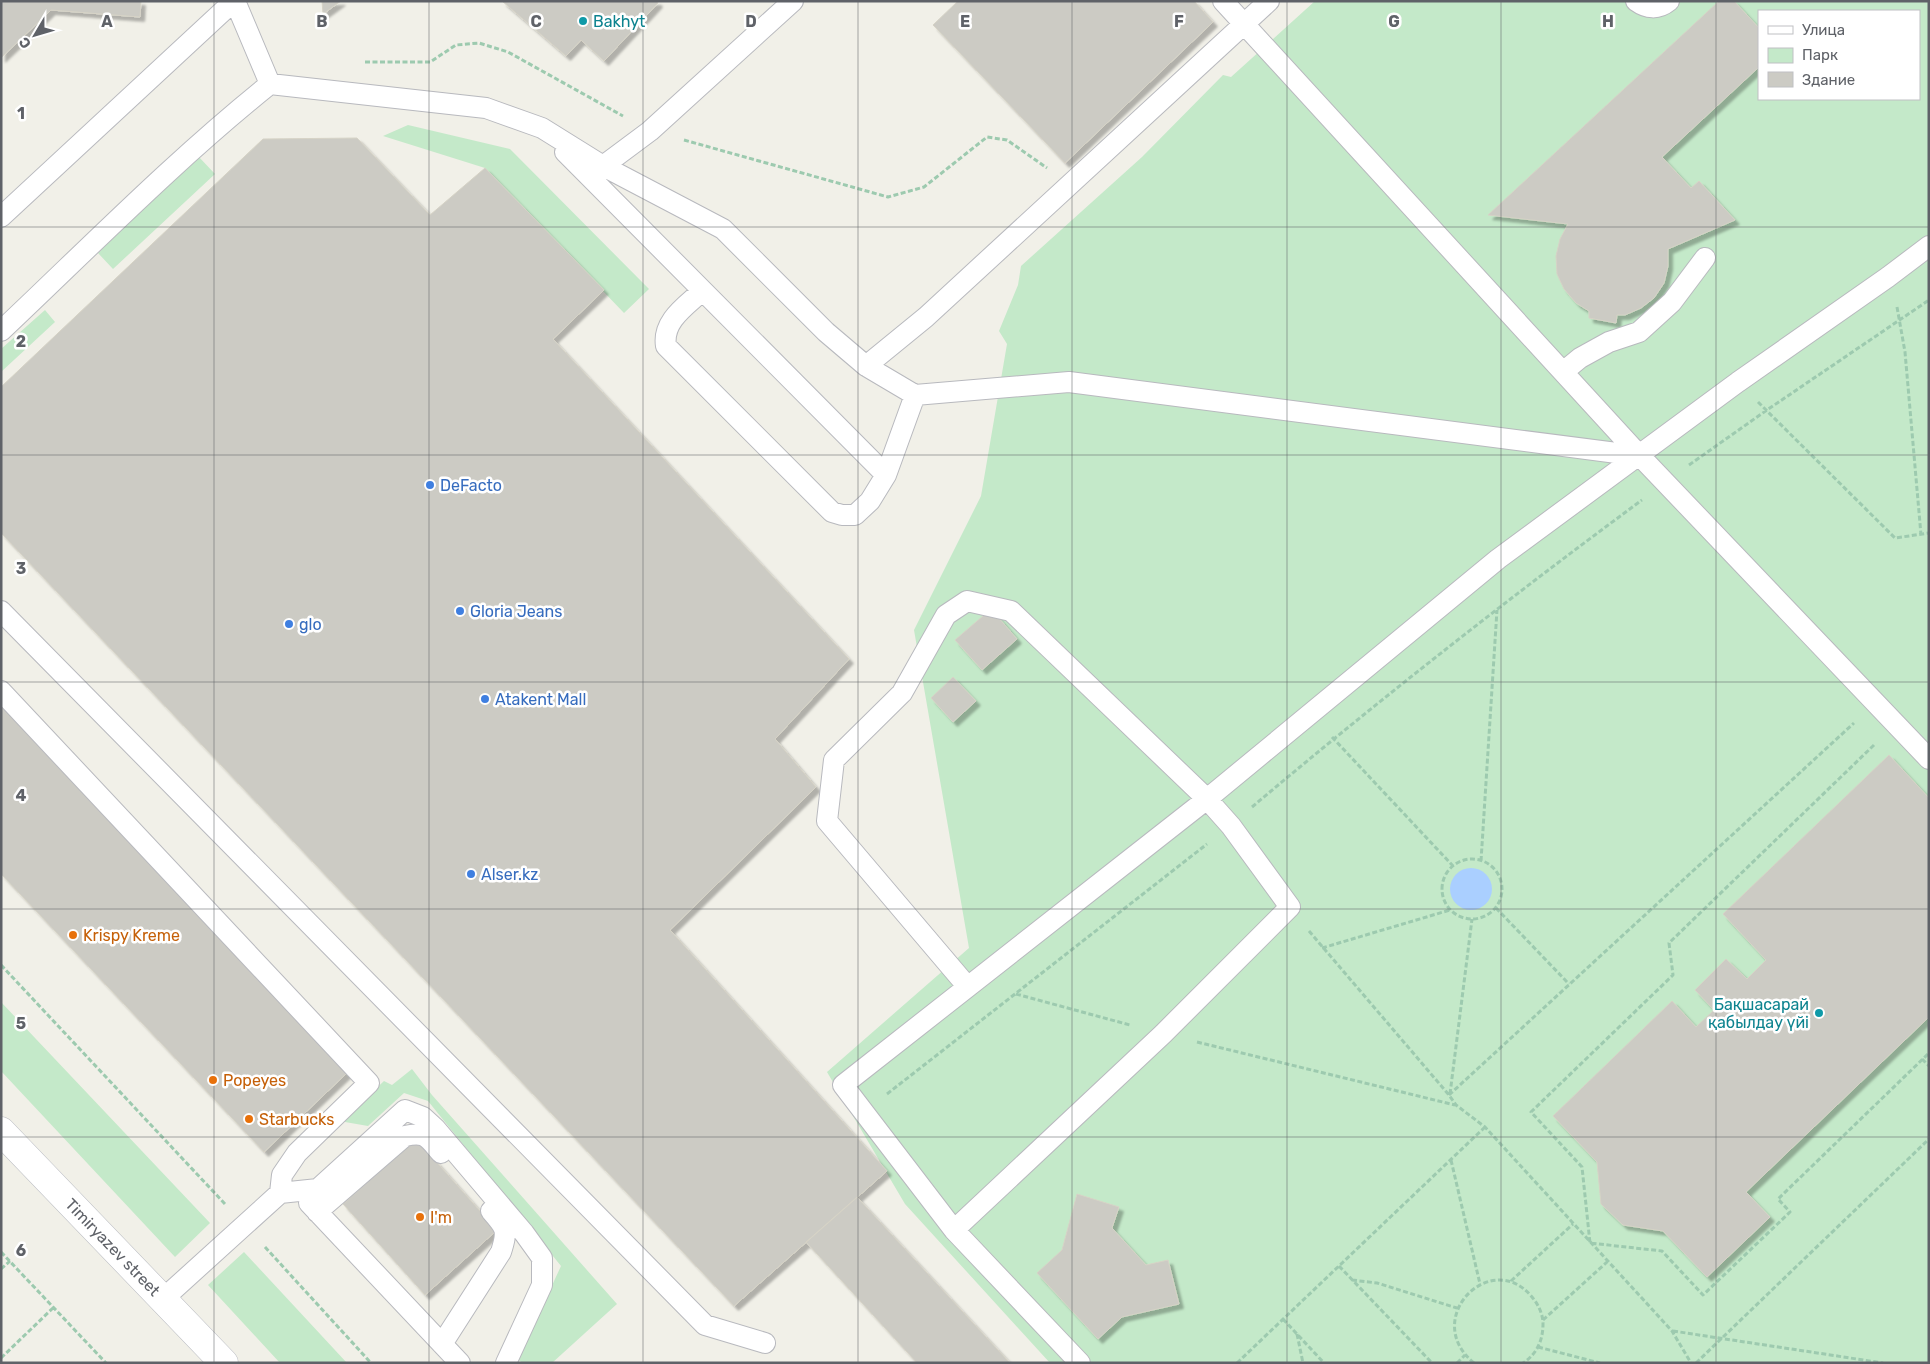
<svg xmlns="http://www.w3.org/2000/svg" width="1930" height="1364" font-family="Rubik,sans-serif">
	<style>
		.green { fill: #c4e9c9; fill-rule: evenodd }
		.water { fill: #aacfff }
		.building { fill: #cccbc4; stroke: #d6d3c6; filter: url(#shadow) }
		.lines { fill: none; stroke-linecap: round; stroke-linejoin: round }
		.lane-casing { stroke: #b8b9be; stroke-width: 22 }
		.secondary-casing { stroke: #b9bbc1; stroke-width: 29 }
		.path { stroke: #9dcaaf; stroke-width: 3; stroke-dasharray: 5 2.5; stroke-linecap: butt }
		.lane { stroke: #fff; stroke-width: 20 }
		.secondary { stroke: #fff; stroke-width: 28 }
		.grid { fill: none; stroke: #5f6268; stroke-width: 1; stroke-opacity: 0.55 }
		.culture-dot { fill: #0f9aa8; stroke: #fff; stroke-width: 2 }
		.shop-dot { fill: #3f7fe0; stroke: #fff; stroke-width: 2 }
		.food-dot { fill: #e8710a; stroke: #fff; stroke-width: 2 }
		.labels { text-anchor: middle; stroke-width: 5; stroke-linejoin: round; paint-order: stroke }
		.culture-label { font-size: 16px; fill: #0d838f; stroke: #fff; text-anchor: start }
		.shop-label { font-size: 16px; fill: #366cbe; stroke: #fff; text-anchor: start }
		.food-label { font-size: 16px; fill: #c56008; stroke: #fff; text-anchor: start }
		.street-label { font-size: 16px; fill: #5f6268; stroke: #fff }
		.grid-label { font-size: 16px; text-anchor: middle; font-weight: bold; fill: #5f6268; stroke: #fff; stroke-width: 5; stroke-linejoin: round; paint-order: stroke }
	</style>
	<defs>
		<filter id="shadow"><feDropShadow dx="4.5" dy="4.5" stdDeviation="1" flood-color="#0004"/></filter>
	</defs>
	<rect width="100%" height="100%" fill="#f1f0e8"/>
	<path class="green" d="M1315,1h614v1362h-879l-145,-159 -78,-132 142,-124 -55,-318 67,-134 26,-152 -8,-13 19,-46 3,-19 121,-109 81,-82 8,2zM1759,11h160v88h-160z
		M408,125l102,24 139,140 -25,24 -139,-145 -102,-32z
		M198,156l17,18 -102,95 -15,-16z
		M45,310l10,12 -54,50v-23z
		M1,1002l209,221 -35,34 -174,-186z
		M412,1069l20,26 185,209 -65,59h-30l-4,-4 43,-93 -133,-165 -24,-8 -36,33 -23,-4 -1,-3 40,-38 8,4z
		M244,1252l103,111h-67l-72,-78z"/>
	<path class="water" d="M1450 889a21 21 0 1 1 42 0a21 21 0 1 1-42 0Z"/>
	<path class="building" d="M1,1h140l-1,16 -89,-7 -50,48z
		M322,1h19l-18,13z
		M502,1h155l1,2 -54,58 -23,-21 -15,16z
		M958,1h236l19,21 -148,141 -132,-138z
		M1719,1h15l25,27v39l-97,90 29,31 8,-7 36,39 -67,29v17l-4,17 -10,15 -13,10 -16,7h-8l-1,8 -27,-5v-7l-13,-8 -12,-14 -7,-15 -1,-18 4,-17 8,-15 -80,-9z
		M357,138l73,77 55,-47 119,122 -51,49 296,320 -74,80 41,48 -146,143 217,241 -153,135 -733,-773v-146l262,-248z
		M991,609l26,30 -35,31 -27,-30z
		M953,677l23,24 -23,21 -22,-24z
		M1,704l348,367 -85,81 -263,-278z
		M1889,755l40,43v219l-183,175 24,25 -63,60 -44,-46 -40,-6 -22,-21 -4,-42 -44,-46 119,-115 24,26 18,-17 -19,-20 31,-31 21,20 19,-19 -43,-46z
		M416,1139l81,91 -72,65 -82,-91z
		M1077,1194l42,13 -7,21 34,37 22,-5 11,44 -57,13 -24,22 -61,-66 25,-23z
		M857,1197l153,166h-93l-111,-121z"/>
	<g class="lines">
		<defs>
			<path id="lane" d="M235,1l35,83
				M1223,1l417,455 289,303
				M1636,1c11,8 22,9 33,0
				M565,152l321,323
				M603,166l47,-35 143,-130
				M1,217l233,-216
				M702,291c-16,15 -40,30 -36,55l166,166 10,3h13l15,-14 16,-26 29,-80
				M1,331c88,-83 174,-171 269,-247l216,24 56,20 61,38 120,63 103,103 40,34 49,29 154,-13 571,74
				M866,366l60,-49 343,-316
				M1563,372l17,-14 29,-16 30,-10 33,-30 33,-44
				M1,611l704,714 60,18
				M1,691l368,392 -72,70 -15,22 -2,18
				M309,1203l151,160
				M317,1212l88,-76c21,-5 23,2 36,17
				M954,1230l209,-196 127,-127 -59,-81 -24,-27 -196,-188 -44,-10 -21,14 -44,78 -68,67 -7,61 140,165
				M163,1299l117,-106 38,-4 87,-79 18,7 12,11 89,105 18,25v27l-36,78
				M442,1344l59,-92c7,-22 5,-24 -10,-41
				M1080,1363l-126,-133 -111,-145 364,-286 291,-240 240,-177 150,-105 41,-31"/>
			<path id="secondary" d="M1,1131l223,232"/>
		</defs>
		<use href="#lane" class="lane-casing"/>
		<use href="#secondary" class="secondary-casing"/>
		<path class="path" d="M365,62h65l26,-17 23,-2 29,9 115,64
			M684,140l204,57 36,-10 63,-50 20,3 40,28
			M1897,307l8,45 16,183
			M1758,402l137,136 34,-5
			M1689,465l78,-55 162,-110
			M1332,737l121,129
			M1874,745l-205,198 4,32 -142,137 51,55 8,76 72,8 41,44 87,-83 -12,-13 151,-146
			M1252,807c127,-107 257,-209 390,-307
			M1442 889a30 30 0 1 1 60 0a30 30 0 1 1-60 0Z
			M1481,861l16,-251
			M1496,908l73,76
			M1309,931l140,164 7,10 29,22 187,204 19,32
			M1322,948l128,-38
			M1,965l224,239
			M1016,994l114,31
			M1197,1042l258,63
			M1922,1059l7,7
			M887,1094l320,-250
			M1450,1094l22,-175
			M1449,1095l405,-372
			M1451,1160l29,124
			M265,1247l106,116
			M1,1252l105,111
			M1339,1266l93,97
			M1,1269l9,-8
			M1352,1280l25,3 80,25
			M1511,1281l62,-57
			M1283,1319l41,44
			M1543,1320l64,-58
			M1673,1331l210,32
			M1297,1334l6,29
			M1538,1347l62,16
			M1,1358l53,-51
			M1237,1363l248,-236
			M1457,1363l8,-8
			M1474,1363c-54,-44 17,-116 58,-66 6,7 11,17 11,27 0,16 -6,30 -20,39
			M1696,1363l233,-224"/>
		<use href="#lane" class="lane"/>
		<use href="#secondary" class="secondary"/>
	</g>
	<path class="grid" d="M214,1v1362M429,1v1362M643,1v1362M858,1v1362M1072,1v1362M1287,1v1362M1501,1v1362M1716,1v1362M1,227h1928M1,455h1928M1,682h1928M1,909h1928M1,1137h1928"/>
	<g class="culture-dot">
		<circle cx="583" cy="21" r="5"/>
		<circle cx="1819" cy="1013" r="5"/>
	</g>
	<g class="shop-dot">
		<circle cx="430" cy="485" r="5"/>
		<circle cx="460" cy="611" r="5"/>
		<circle cx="289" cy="624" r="5"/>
		<circle cx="485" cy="699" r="5"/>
		<circle cx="471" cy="874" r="5"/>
	</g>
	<g class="food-dot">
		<circle cx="73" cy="935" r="5"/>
		<circle cx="213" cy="1080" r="5"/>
		<circle cx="249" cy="1119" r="5"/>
		<circle cx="420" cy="1217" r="5"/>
	</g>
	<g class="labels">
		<g class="culture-label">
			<text x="593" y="27">Bakhyt</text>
			<text x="1809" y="1010" text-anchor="end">Бақшасарай<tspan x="1809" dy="18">қабылдау үйі</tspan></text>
		</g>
		<g class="shop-label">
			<text x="440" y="491">DeFacto</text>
			<text x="470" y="617">Gloria Jeans</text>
			<text x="299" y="630">glo</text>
			<text x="495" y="705">Atakent Mall</text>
			<text x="481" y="880">Alser.kz</text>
		</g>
		<g class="food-label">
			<text x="83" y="941">Krispy Kreme</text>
			<text x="223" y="1086">Popeyes</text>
			<text x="259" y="1125">Starbucks</text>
			<text x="430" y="1223">I'm</text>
		</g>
		<g class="street-label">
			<text transform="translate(113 1247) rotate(46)" y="6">Timiryazev street</text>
		</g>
	</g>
	<g class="grid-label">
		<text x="107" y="27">A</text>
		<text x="322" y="27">B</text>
		<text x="536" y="27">C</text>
		<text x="751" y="27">D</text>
		<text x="965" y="27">E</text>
		<text x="1179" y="27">F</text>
		<text x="1394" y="27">G</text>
		<text x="1608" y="27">H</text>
		<text x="21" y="119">1</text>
		<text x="21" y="347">2</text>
		<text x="21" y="574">3</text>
		<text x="21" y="801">4</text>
		<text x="21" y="1029">5</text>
		<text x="21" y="1256">6</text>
	</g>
	<rect width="1930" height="1364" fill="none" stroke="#5f6268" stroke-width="5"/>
	<rect x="1758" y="10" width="162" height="90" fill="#ffffff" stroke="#bfc0c3"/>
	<rect x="1768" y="26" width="25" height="8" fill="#ffffff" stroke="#bfc0c3"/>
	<text x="1802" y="35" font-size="15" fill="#5f6268">Улица</text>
	<rect x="1768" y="48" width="25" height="15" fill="#c4e9c9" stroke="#bfc0c3"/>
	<text x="1802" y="60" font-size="15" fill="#5f6268">Парк</text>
	<rect x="1768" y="72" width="25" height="15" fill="#cccbc4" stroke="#bfc0c3"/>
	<text x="1802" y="85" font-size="15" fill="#5f6268">Здание</text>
	<g transform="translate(35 35) rotate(232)" stroke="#ffffff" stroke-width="4" paint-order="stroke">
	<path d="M0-4L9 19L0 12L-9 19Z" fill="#5f6268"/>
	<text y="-8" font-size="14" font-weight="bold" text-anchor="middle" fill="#5f6268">С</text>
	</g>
</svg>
